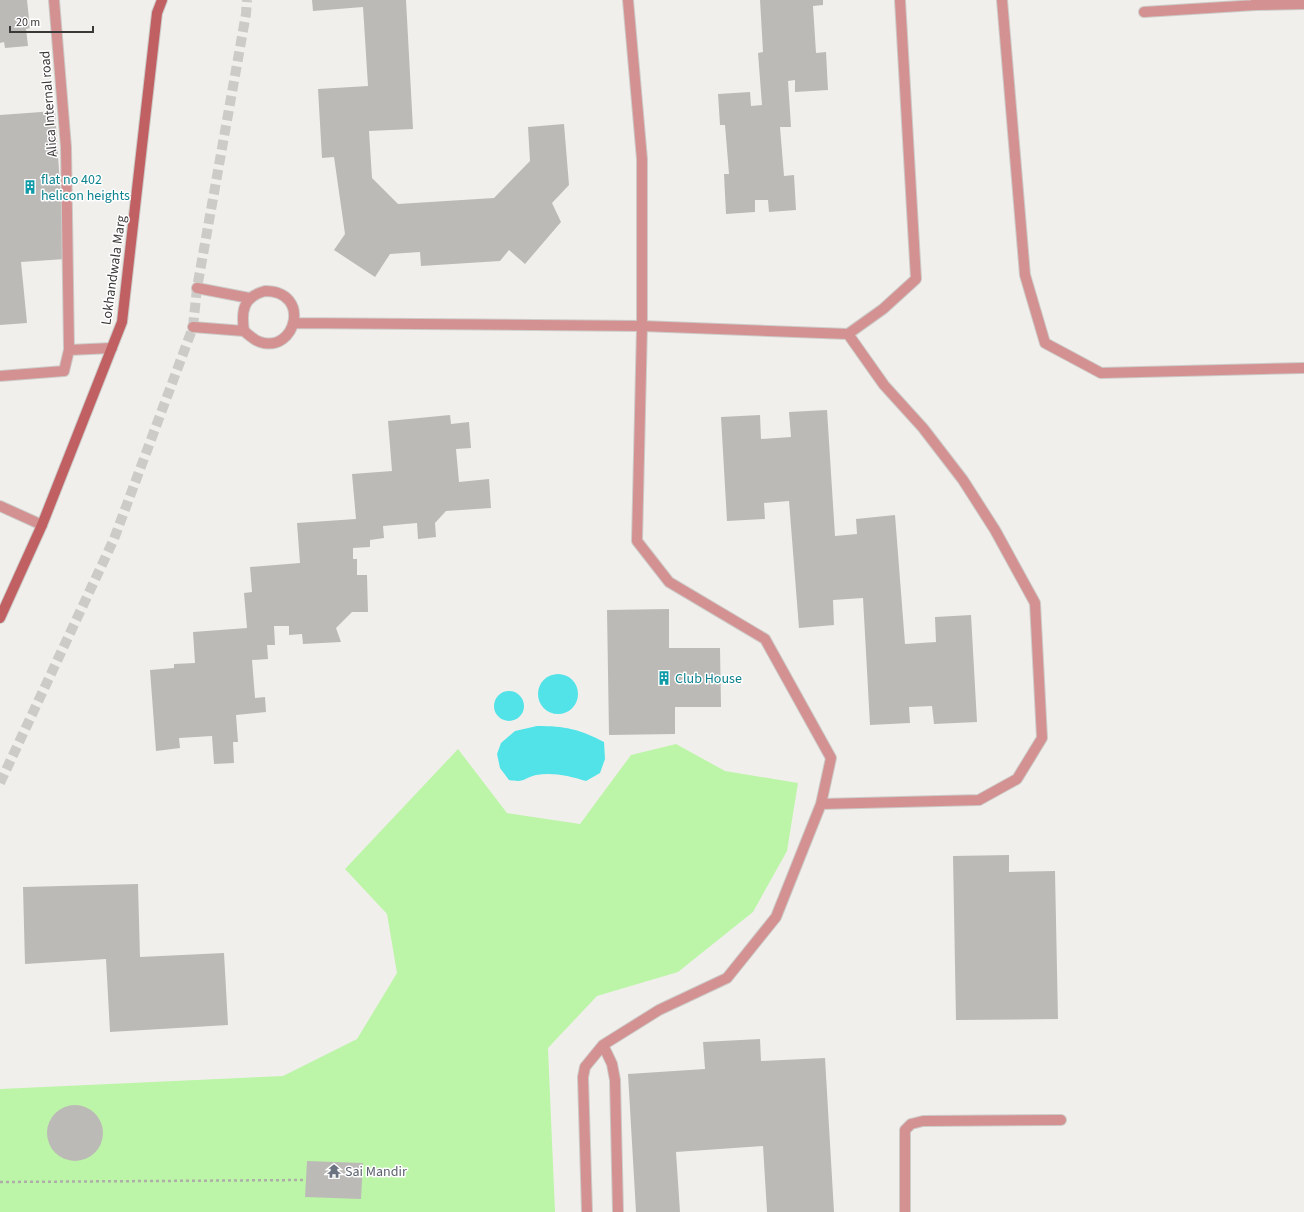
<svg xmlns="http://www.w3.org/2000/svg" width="1304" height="1212" font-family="'Source Sans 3',sans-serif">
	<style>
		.green { fill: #bdf5a8 }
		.water { fill: #51e3e8 }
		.building { fill: #bcbab7 }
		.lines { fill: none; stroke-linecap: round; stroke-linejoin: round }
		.secondary-tunnel { stroke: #cccbc8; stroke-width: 10; stroke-dasharray: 10 5; stroke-linecap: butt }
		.lane-casing { stroke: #cccbc8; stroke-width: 12 }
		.street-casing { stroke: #cccbc8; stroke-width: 12 }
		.secondary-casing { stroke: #cccbc8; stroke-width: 12 }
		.path { stroke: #aeadaa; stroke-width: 2.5; stroke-dasharray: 3 3; stroke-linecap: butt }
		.lane { stroke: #d49191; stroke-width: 10 }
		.street { stroke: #d49191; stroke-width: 10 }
		.secondary { stroke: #c16063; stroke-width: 10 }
		.labels { text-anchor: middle; stroke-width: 3; stroke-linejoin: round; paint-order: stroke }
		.street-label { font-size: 14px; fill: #3a3937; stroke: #fff }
		.culture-label { font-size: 14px; fill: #0d838f; stroke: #fff; text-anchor: start }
		.worship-label { font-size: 14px; fill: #5b616d; stroke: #fff; text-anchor: start }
	</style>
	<rect width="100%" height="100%" fill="#f1efec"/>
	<path class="green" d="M676,744l49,27 73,12 -11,68 -34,61 -75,60 -81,24 -49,52 7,164h-555v-123l283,-13 74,-37 40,-66 -10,-59 -42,-45 113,-120 49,64 73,11 51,-69z"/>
	<path class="water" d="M538 694a20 20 0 1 1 40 0a20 20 0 1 1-40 0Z
		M494 706a15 15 0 1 1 30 0a15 15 0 1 1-30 0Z
		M537,726c28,0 42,3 67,16l1,17 -5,14 -14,8c-16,-5 -33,-9 -50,-6 -13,3 -10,8 -27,5l-9,-12 -3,-14 4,-11 14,-12z"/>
	<path class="building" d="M0,0h27l3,28 -4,1 2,17 -23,2 -1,-6 -4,1z
		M312,0h94l7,129 -44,2 3,47 26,26 96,-6 36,-37 -2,-34 36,-3 5,61 -17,18 9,19 -36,42 -16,-14 -9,11 -79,5 -1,-14 -30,2 -15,23 -41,-27 11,-16 -11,-77 -12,1 -4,-69 50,-3 -5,-79 -50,4z
		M760,0h63v5l-10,1 3,47 10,-1 2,38 -33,2v-12l-7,1 3,46h-11l4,49 10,-1 2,35 -27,2 -1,-12h-13v12l-29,2 -2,-40h5l-4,-49h-5l-2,-31 32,-2 1,14 11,-1 -4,-52 5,-1z
		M55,111l10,148 -44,3 6,61 -27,2v-210z
		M827,410l8,126 22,-2 -1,-15 39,-4 10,129 31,-2 -1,-25 36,-2 6,107 -43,2 -2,-18 -23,1 1,16 -40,2 -7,-127 -30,2 1,25 -35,3 -10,-127 -25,2 1,16 -38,2 -6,-104 39,-2 1,24 30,-2 -2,-25z
		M450,415l1,9 18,-2 2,26 -15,1 3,33 30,-3 2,29 -45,3 -11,12 1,14 -18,2 -1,-16 -34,3 1,12 -14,2v7l-17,1v11h4v16h10l1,37h-16l-16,16 5,14 -38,2 -1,-10 -13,1v-9h-15l1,19h-8l1,14 -16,1 3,38 10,-1 1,15 -30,3 2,27h-5l1,21 -20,1 -2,-28 -33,2 1,10 -24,3 -6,-81 24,-2v-4l21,-1 -2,-31 54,-4 -3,-35 8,-1 -2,-25 50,-4 -3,-40 59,-4 -4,-45 40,-3 -4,-50z
		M669,609v39h51l1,59h-46v27l-66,1 -2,-125z
		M1009,855v17l46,-1 3,148 -102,1 -3,-164z
		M138,884l2,73 84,-4 4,72 -118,7 -4,-73 -81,5 -2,-77z
		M760,1039l1,22 64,-3 9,154h-67l-4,-66 -87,6 4,60h-44l-8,-138 77,-5 -2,-27z
		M47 1133a28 28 0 1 1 56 0a28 28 0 1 1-56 0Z
		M307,1161l56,2 -2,36 -56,-2z"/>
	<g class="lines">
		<path class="secondary-tunnel" d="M0,783l114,-244 79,-212 4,-39 49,-274 1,-14"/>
		<defs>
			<path id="lane" d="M69,350l43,-2
				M0,376l64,-5 5,-21 -3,-203 -12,-147"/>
			<path id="street" d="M1002,0l23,275 20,68 56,30 203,-5
				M1256,0v5l48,-1
				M1144,12l112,-7
				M197,288l52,10
				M265,291c47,0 31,63 -5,51 -6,-2 -11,-7 -16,-11 -3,-20 -1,-34 21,-40z
				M294,323l348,3 206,8 36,51 39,43 40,52 32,50 40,73 7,135 -25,41 -38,21 -158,4
				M193,327l51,4
				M848,334l35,-25 33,-30 -16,-279
				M0,506l42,19
				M603,1045l9,19 3,16 3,132
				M587,1212l-4,-135 2,-10 18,-22 56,-35 68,-32 49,-61 45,-113 10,-46 -66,-119 -96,-57 -32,-41 5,-215v-167l-14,-159
				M905,1212v-82l6,-6 12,-3 138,-1"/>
			<path id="secondary" d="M0,618l42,-93 80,-203 35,-309 5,-13"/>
		</defs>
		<use href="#lane" class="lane-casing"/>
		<use href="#street" class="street-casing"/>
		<use href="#secondary" class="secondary-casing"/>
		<path class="path" d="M0,1182l306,-2"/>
		<use href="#lane" class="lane"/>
		<use href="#street" class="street"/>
		<use href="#secondary" class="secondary"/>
	</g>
	<defs>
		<symbol id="building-bare" viewBox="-9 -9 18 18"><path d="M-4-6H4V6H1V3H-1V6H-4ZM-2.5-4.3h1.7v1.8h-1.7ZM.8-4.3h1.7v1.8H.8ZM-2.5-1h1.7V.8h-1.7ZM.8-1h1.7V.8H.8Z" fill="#0f9aa8" stroke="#fff" stroke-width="2.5" paint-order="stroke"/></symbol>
		<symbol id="temple-bare" viewBox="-9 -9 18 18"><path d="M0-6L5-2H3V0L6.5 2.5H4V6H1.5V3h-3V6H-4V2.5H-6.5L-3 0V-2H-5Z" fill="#6b7280" stroke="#fff" stroke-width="2.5" paint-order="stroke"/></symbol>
	</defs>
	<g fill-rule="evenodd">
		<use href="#building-bare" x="20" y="177" width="20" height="20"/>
		<use href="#building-bare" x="654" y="668" width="20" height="20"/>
		<use href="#temple-bare" x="324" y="1161" width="20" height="20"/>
	</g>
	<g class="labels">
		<g class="street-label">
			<text transform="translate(48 104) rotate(-94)" y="5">Alica Internal road</text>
			<text transform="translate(113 270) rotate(-82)" y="5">Lokhandwala Marg</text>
		</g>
		<g class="culture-label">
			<text x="41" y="184">flat no 402<tspan x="41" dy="16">helicon heights</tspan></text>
			<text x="675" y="683">Club House</text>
		</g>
		<g class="worship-label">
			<text x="345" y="1176">Sai Mandir</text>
		</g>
	</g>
	<path d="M10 26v6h83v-6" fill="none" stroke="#3a3937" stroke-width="2"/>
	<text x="16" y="26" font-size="12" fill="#3a3937" stroke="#ffffff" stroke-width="3" paint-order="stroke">20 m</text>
</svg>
